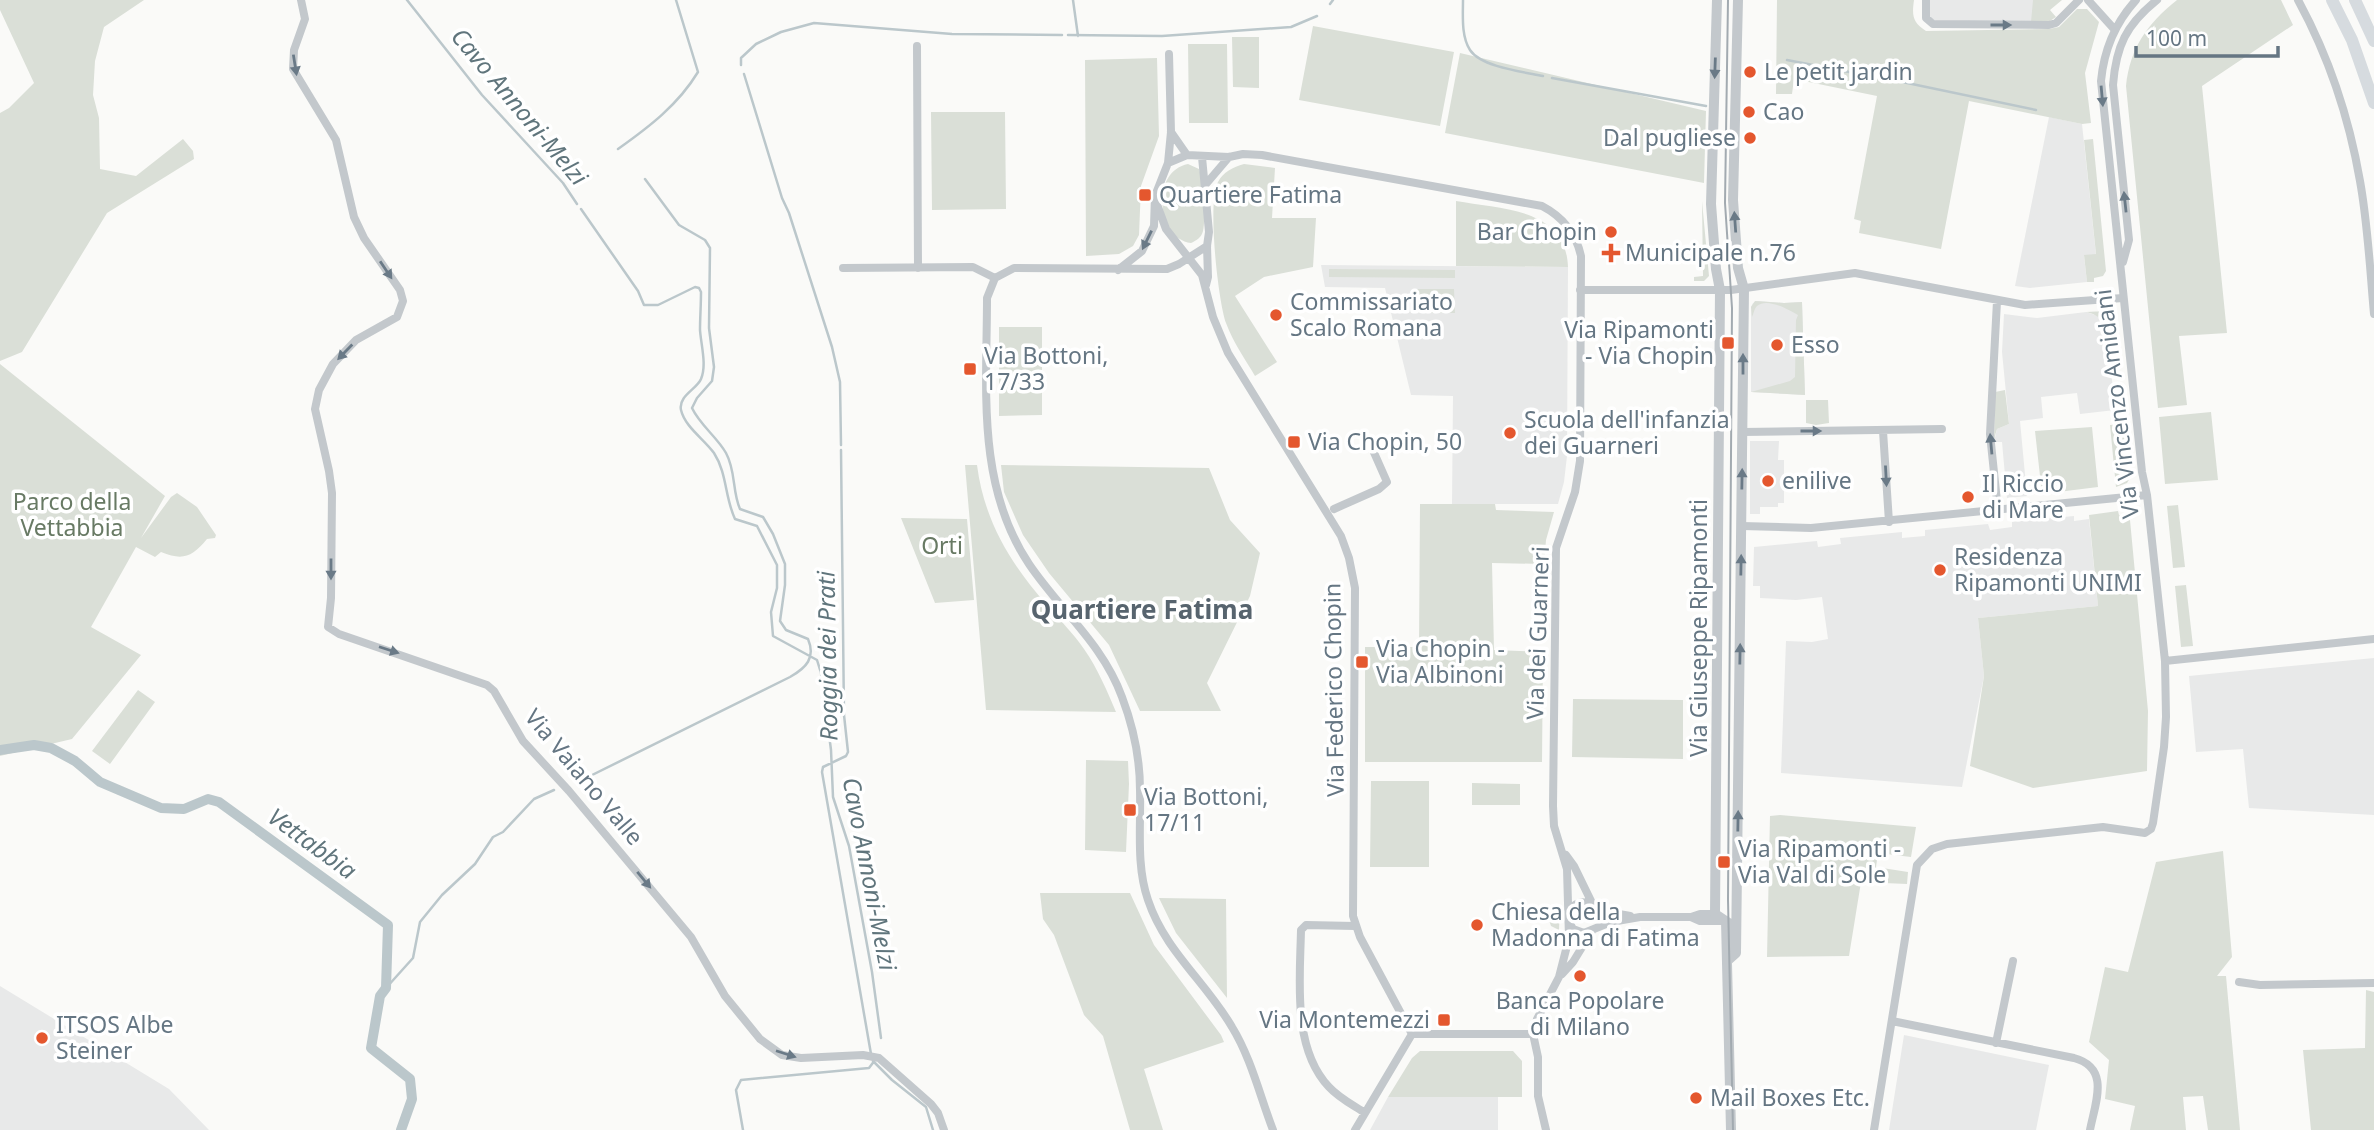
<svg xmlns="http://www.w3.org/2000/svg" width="2374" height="1130" font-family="'Noto Sans',sans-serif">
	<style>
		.built { fill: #e8e9e9 }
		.green { fill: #dadfd7 }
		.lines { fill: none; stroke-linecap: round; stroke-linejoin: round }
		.stream { stroke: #bbc7cb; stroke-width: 2.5 }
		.canal { stroke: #bbc7cb; stroke-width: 10 }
		.minor { stroke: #c3c8cc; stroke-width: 8 }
		.tertiary { stroke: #c3c8cc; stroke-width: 10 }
		.primary { stroke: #d6dbdf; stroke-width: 12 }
		.tram { stroke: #a2aab0; stroke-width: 2 }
		.oneway { fill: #6a7a87 }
		.poi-dot { fill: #e4572e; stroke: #fff; stroke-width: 2.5 }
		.labels { text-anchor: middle; stroke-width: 7; stroke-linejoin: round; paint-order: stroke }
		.poi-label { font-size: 23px; fill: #657683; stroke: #fff; text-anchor: start }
		.street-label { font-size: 23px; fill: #657683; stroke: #fff }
		.park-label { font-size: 23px; fill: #687a64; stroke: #fff }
		.water-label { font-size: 24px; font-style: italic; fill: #60757c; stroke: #fff }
		.quarter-label { font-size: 26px; font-weight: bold; fill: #57646e; stroke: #fff }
	</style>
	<rect width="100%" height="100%" fill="#fafaf8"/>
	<path class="built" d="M1930,0h103v20l-2,2 -95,-1 -6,-4z
		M2049,117l33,7 14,131 -12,1 3,26 -57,6 -15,-2z
		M1321,265l247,2 -1,189 -3,26 -6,22h-106l1,-108 -42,-1 -26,-107 -60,-1z
		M1758,301l26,2 18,-1 3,93 -54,-3v-85l2,-4z
		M2086,312l12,4 9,13 8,81 -35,4 -3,-21 -36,4 2,21 -23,3 7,75 -20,2 -5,-56h-8l3,-13 12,-5 -7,-72 2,-38 33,4z
		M1750,441h29l-1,19h6v43h-6v4h-18v7h-10z
		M2074,516v5l15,-2 9,87 -120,12 6,58 -22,111 -181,-14 5,-132 26,1 16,-3 -6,-42 -26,3 -36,-2v-12h-7l1,-39 63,-6 1,6 23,-3 -1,-6 62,-6v6l23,-2v-6l63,-6 2,6 22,-3v-5z
		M2374,658v157l-125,-7 -6,-59 -47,3 -7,-76z
		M0,986l169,103 40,41h-209z
		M1904,1035l145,30 -13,65h-147z
		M1388,1097h110v33h-128z"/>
	<path class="green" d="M0,0h144l-40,27 -9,34 -2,34 6,23 1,51 36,7 47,-37 10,12 1,8 -87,54 -85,139 -22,9v-248l9,-5 25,-25 -34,-73z
		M1777,0h137c-2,15 -2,22 12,31l123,-2 10,-2 18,-18h10l12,13 -14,51 6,50 -9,1 -113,-23 -28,148 -82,-16 2,-12 -7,-2 23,-123 -83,-17 -2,15h-16z
		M2033,0h29l-12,10 6,7 -6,4 -19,1z
		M2177,0h104l12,25 -91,61 25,247 -48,3 8,69 -29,3 -32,-322c4,-38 21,-62 51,-86z
		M1313,26l141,26 -14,74 -141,-26z
		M1232,37h27v51l-26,-1z
		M1188,44h39l1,79h-39z
		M1460,53l246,58 -2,72 -259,-50z
		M1157,58l2,78 -18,50 -2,49 -6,11 -14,8 -33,2 -1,-196z
		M931,112h74l1,97 -74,1z
		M2093,139l13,132 -3,5 -9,2v4h-7l-3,-27 12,-1 -12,-114z
		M1188,164l11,5c4,12 7,50 4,62 -2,7 -6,9 -12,12 -33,-3 -42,-71 -3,-79z
		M1244,164l31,4 -3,50h44l-3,49 -49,10 -29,19 42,66 -22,14c-10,-17 -22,-34 -29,-53 -8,-23 -19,-121 -8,-141 5,-10 15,-15 26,-18z
		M1456,201c45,8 110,7 112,66l-112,-1z
		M1702,201l7,75 -5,5h-10v-4l9,-1z
		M1329,269l126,1v8l-126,-1z
		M1414,289h40l1,24h-41z
		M1755,301l29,2 18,-1 3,93 -54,-3 39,-11 5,-4 1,-57 2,-5c-9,-5 -31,-18 -41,-9 -3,3 -3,7 -5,11l-1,-10z
		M2086,312c9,0 19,-3 25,7l2,31h-4c-2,-18 -2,-34 -23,-38z
		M999,327h43v88l-43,1z
		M0,364l165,132 -24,42 30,-41 6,-4 20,14 19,28 -1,3 -8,1c-15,18 -24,22 -46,13l-6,5 -19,-10 -45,80 50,28 -69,84 -72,17z
		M2005,390l4,34 -12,5 -3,10 1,-47z
		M1806,400h22l1,23 -13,2 -10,-2z
		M2211,412l7,68 -53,4 -6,-67z
		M2125,424l6,52 -4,7 -11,4 -6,-62z
		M2092,427l6,60 -56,7 -7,-63z
		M965,465h12c7,55 33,98 69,139 13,15 27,29 38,45 14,20 23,42 32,63l-130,-2z
		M1001,465l208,3 21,52 30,33 -10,43 -43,87 14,28h-81l-31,-66 -60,-72 -26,-38 -19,-43z
		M1420,504h75l1,6 58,2 -8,28 -2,24 -52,-1 2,87 49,2 -1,110h-177v-115h54z
		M2178,505l7,62 -12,1 -6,-62z
		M2118,511l1,4h7l4,5 18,191 -1,60 -114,17 -63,-22 14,-90 -6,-58 120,-12 -9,-91z
		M901,518l66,1 7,81 -39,3z
		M2186,585l7,61 -12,1 -6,-61z
		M138,690l17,12 -45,62 -18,-13z
		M1573,699l110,1v59l-111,-2z
		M1086,760l42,1 1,23 -3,68 -41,-2z
		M1371,781h58v86h-59z
		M1472,783l48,1v21h-48z
		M1780,815l136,12 -5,30 -33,-4 -2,14 32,5 -1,12 -46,-2 -12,74 -82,1 3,-141z
		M2223,851l9,106 -15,19h9l14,154h-32l-5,-34 -20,1 3,33h-56l5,-24 -30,-7 4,-39 -20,-18 16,-75 23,5 28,-110z
		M1040,893h90l24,52 67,90 3,7 -80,27 19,61h-33l-27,-94 -19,-21 -30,-80 -11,-16z
		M1159,898l67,1 1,99 -51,-65z
		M1560,905l-1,25 -8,-4 -3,-9 4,-9z
		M2366,990l8,2v138h-63l-8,-80 62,-2z
		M1420,1051h93l9,10v36h-134l24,-39z"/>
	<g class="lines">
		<path class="stream" d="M407,0l75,95 81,88 14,21
			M1073,0l5,36
			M1463,0c0,15 -2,36 7,50 11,17 54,22 73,26
			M1330,4l3,-4
			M1068,35l94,1 129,-9 26,-11
			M1787,60l88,17
			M741,65v-7l15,-14 25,-12 33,-9 138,11 110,1
			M744,74l38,124 7,15 43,134 8,35 1,63
			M1552,78l154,28
			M1888,79l148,31
			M618,149c31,-22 60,-44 80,-77l-22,-72
			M581,209l57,82 6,14h14l37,-18 4,1 2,4c0,13 -1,26 -1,38 1,15 7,35 1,49 -4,10 -23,17 -20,31 4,17 23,29 33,43 13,20 11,45 21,66l22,7 20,39v23l-6,24 2,24 44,24 4,13 10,77 2,47 16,49 23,126 9,66
			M841,450l3,265 4,37 -2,4 -23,11 -1,5 49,282
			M580,781l210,-104c16,-9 26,-19 18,-38l-22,-9 -6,-9 5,-36v-21l-12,-30 -10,-17 -23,-8c-8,-18 -4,-38 -14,-56 -9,-16 -26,-28 -34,-45l5,-10 15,-17 2,-14 -5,-39 1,-80 -5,-8 -26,-15 -34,-46
			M386,988l27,-30 7,-36 22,-27 33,-31 18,-27 10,-5 31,-33 20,-9
			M873,1061l19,19 34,27 7,23
			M743,1130l-7,-40 5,-10 128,-12 6,-8"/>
		<path class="canal" d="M0,750l34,-5 17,3 24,13 25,21 61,26 23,1 24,-10 11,3 169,123 -2,63 -6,8 -9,52 39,31 2,20 -11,31"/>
		<path class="minor" d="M301,0l4,19 -11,31 -1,19 43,71 18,77 10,21 36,52 3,11 -6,16 -41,23 -23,24 -14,26 -4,19 14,62 3,22 -1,105 -3,29 11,7 148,51 7,6 29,50 46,50 122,146 34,59 35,43 22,16 19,3 62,-3 16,3 52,46 7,9 6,17
			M1926,0v18l7,6 116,1 7,-2 23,-23
			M2088,0l27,30
			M2298,0c31,57 51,117 62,181 8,44 10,89 14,133
			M917,46l1,222
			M1171,132l16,23
			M1202,157l7,75 -2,14 1,31 -2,8
			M1168,163l19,-8 42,2 14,-3 19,1 280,51c21,11 34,27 39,50l-1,205 -5,31 -19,56 -3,258 1,20 13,43 2,69 -10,39 -22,42 -4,15 5,23v39l8,34
			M1206,184l23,-27
			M1155,199l11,30 36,46 11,42 15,36 113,183 8,22 6,30 -2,328 7,21 52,97
			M1207,246l-28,18 -12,5 -153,-1 -19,10 -8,20c0,90 -11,187 42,266 31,46 74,80 93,133 11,29 18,62 18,93 1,36 -4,76 8,110 17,51 58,82 84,127 19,31 28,69 41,103
			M2123,262l6,-22 -16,-155c3,-39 13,-60 44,-85
			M843,268l130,-1 22,11
			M1118,270l24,-19 12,-25 1,-30 13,-33 3,-31 -2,-78
			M1580,290h151l124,-17 170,32 98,-7
			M1997,301l-7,133 8,77
			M1883,431l6,91
			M1743,432l199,-3
			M1334,509l45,-20 8,-7 -19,-43
			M1742,526l69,2 336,-33
			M2165,661l209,-22
			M1566,855l8,11 18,37
			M1569,911c12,-17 22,-5 37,0 7,3 16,3 24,5
			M1691,917l9,-3h15
			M1569,922l4,7 11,4 27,-11 29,-5h51l9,4h25
			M1355,926l-49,-1 -5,5c-1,50 -9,118 28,157 10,11 24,18 36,26
			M1562,974l11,-12 19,-31
			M2239,982l21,3 114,-2
			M1892,1021l182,37c37,10 21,45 16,72
			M1412,1034h121
			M1996,1043l17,-82
			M1355,1130l57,-96
			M1874,1130l43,-265 15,-16 15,-5 156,-17 42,6 6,-4 2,-6 11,-76 2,-30 -1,-56 -18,-166 -5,-23 -41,-391c3,-32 14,-58 35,-81"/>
		<path class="tertiary" d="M1717,0l-6,204 5,65 4,21 -5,624 21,14
			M1726,921l5,209
			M1727,961l9,-8 8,-664 -6,-21 -5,-68 5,-200"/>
		<path class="primary" d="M2332,0l20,40 22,63
			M2355,0l19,41"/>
		<path class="tram" d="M1728,0l-3,203 7,105 -4,592 5,230"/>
	</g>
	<defs><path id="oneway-solid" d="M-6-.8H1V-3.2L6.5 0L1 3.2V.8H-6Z" transform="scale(1.75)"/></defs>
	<g class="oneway">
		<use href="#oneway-solid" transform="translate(2001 25)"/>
		<use href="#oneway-solid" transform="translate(295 65) rotate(81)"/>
		<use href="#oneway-solid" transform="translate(1715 68) rotate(92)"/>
		<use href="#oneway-solid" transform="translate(2102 96) rotate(85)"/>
		<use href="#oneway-solid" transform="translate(2125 202) rotate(-96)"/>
		<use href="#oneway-solid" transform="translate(1735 222) rotate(-94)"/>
		<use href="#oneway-solid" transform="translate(1147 240) rotate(116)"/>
		<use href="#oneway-solid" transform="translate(386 270) rotate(56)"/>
		<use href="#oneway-solid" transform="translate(345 352) rotate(134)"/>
		<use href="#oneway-solid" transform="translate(1743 364) rotate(-90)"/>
		<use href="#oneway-solid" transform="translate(1811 431)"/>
		<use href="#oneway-solid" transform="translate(1991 444) rotate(-95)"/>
		<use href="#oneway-solid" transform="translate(1886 476) rotate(87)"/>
		<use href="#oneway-solid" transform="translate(1742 479) rotate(-89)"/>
		<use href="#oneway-solid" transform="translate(1741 565) rotate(-89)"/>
		<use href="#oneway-solid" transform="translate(331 569) rotate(90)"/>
		<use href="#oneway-solid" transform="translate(389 650) rotate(18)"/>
		<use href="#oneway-solid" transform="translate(1740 654) rotate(-89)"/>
		<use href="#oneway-solid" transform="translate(1738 821) rotate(-89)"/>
		<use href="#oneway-solid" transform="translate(644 880) rotate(50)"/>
		<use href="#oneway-solid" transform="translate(786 1054) rotate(18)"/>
	</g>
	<g class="poi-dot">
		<circle cx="1750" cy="72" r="7"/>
		<circle cx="1749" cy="112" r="7"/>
		<circle cx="1750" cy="138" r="7"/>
		<rect x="1138" y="188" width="14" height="14" rx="3.5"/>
		<circle cx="1611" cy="232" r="7"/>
		<path d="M1607.5 242.5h7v7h7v7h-7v7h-7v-7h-7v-7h7z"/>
		<circle cx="1276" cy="315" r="7"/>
		<rect x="1721" y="336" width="14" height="14" rx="3.5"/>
		<circle cx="1777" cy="345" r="7"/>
		<rect x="963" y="362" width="14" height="14" rx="3.5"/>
		<circle cx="1510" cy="433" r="7"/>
		<rect x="1287" y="435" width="14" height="14" rx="3.5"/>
		<circle cx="1768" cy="481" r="7"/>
		<circle cx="1968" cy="497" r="7"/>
		<circle cx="1940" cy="570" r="7"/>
		<rect x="1355" y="655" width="14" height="14" rx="3.5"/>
		<rect x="1123" y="803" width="14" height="14" rx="3.5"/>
		<rect x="1717" y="855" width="14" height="14" rx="3.5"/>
		<circle cx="1477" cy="925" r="7"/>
		<circle cx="1580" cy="976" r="7"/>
		<rect x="1437" y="1013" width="14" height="14" rx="3.5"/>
		<circle cx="42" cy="1038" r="7"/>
		<circle cx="1696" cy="1098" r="7"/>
	</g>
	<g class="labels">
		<g class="poi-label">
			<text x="1764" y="80">Le petit jardin</text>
			<text x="1763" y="120">Cao</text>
			<text x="1736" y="146" text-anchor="end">Dal pugliese</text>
			<text x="1159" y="203">Quartiere Fatima</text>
			<text x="1597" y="240" text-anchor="end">Bar Chopin</text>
			<text x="1625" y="261">Municipale n.76</text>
			<text x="1290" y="310">Commissariato<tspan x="1290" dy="26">Scalo Romana</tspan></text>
			<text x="1714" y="338" text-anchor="end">Via Ripamonti<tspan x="1714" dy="26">- Via Chopin</tspan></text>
			<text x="1791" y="353">Esso</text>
			<text x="984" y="364">Via Bottoni,<tspan x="984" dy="26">17/33</tspan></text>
			<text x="1524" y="428">Scuola dell'infanzia<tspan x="1524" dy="26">dei Guarneri</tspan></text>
			<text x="1308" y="450">Via Chopin, 50</text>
			<text x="1782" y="489">enilive</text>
			<text x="1982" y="492">Il Riccio<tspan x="1982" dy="26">di Mare</tspan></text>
			<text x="1954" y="565">Residenza<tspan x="1954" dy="26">Ripamonti UNIMI</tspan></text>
			<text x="1376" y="657">Via Chopin -<tspan x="1376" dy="26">Via Albinoni</tspan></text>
			<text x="1144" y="805">Via Bottoni,<tspan x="1144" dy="26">17/11</tspan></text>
			<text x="1738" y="857">Via Ripamonti -<tspan x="1738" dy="26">Via Val di Sole</tspan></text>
			<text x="1491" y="920">Chiesa della<tspan x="1491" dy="26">Madonna di Fatima</tspan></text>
			<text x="1580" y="1009" text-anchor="middle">Banca Popolare<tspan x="1580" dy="26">di Milano</tspan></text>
			<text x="1430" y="1028" text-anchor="end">Via Montemezzi</text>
			<text x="56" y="1033">ITSOS Albe<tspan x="56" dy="26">Steiner</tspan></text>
			<text x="1710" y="1106">Mail Boxes Etc.</text>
		</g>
		<g class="street-label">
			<text transform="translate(2117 404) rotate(-97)" y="8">Via Vincenzo Amidani</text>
			<text transform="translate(1699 628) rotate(-90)" y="8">Via Giuseppe Ripamonti</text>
			<text transform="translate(1538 633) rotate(-88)" y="8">Via dei Guarneri</text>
			<text transform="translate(1334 690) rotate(-91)" y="8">Via Federico Chopin</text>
			<text transform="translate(584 777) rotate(50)" y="8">Via Vaiano Valle</text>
		</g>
		<g class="park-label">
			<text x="72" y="510">Parco della<tspan x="72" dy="26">Vettabbia</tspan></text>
			<text x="942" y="554">Orti</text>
		</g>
		<g class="water-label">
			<text transform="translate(519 107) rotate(50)" y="8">Cavo Annoni-Melzi</text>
			<text transform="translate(828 656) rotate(-91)" y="8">Roggia dei Prati</text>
			<text transform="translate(312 844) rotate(36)" y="8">Vettabbia</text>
			<text transform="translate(869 874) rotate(79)" y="8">Cavo Annoni-Melzi</text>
		</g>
		<g class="quarter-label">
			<text x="1142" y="619">Quartiere Fatima</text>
		</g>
	</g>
	<path d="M2136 46v10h142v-10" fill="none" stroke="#657683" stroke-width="3.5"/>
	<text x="2146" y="46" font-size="21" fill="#657683" stroke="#ffffff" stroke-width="5" paint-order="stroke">100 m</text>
</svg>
